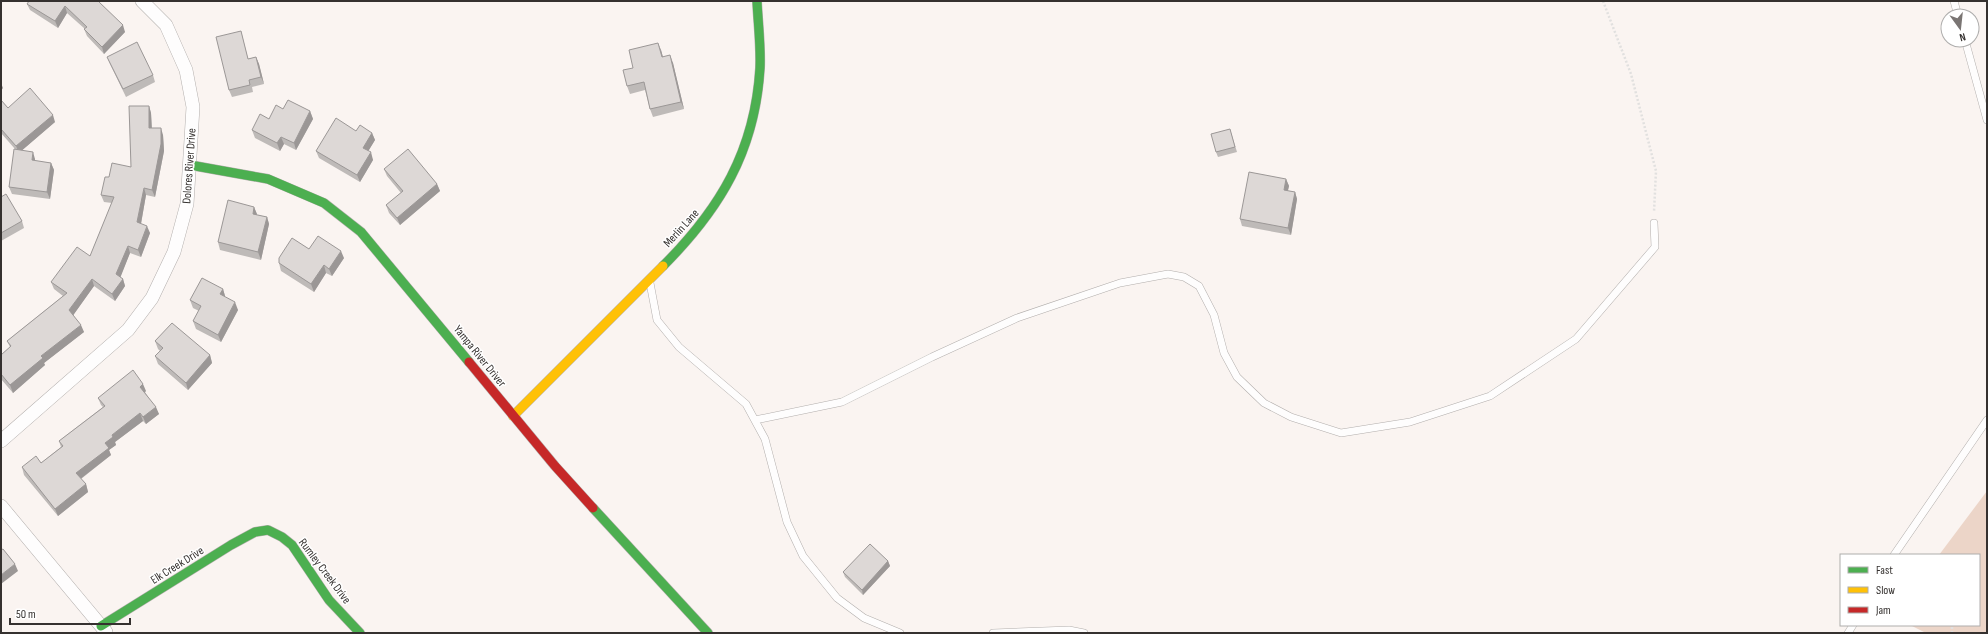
<svg xmlns="http://www.w3.org/2000/svg" width="1988" height="634" font-family="'Sofia Sans Condensed',sans-serif">
	<style>
		.green { fill: #ecd5c8 }
		.lines { fill: none; stroke-linecap: round; stroke-linejoin: round }
		.lane-casing { stroke: #b2aeac; stroke-width: 8 }
		.street-casing { stroke: #b2aeac; stroke-width: 14 }
		.fast-casing { stroke: #b2aeac; stroke-width: 10 }
		.slow-casing { stroke: #b2aeac; stroke-width: 10 }
		.jam-casing { stroke: #b2aeac; stroke-width: 10 }
		.path { stroke: #e1e0df; stroke-width: 2.5; stroke-dasharray: 2 2; stroke-linecap: butt }
		.lane { stroke: #fefdfd; stroke-width: 7 }
		.street { stroke: #fefdfd; stroke-width: 13 }
		.fast { stroke: #4caf50; stroke-width: 9 }
		.slow { stroke: #ffc107; stroke-width: 9 }
		.jam { stroke: #c62828; stroke-width: 9 }
		.wall { fill: #bebab8 }
		.shaded-wall { fill: #9b9796 }
		.building { fill: #ddd8d6; stroke: #9b9796 }
		.labels { text-anchor: middle; stroke-width: 3; stroke-linejoin: round; paint-order: stroke }
		.street-label { font-size: 12px; fill: #35312f; stroke: #fff }
	</style>
	<rect width="100%" height="100%" fill="#faf4f1"/>
	<path class="green" d="M1987,491v142h-61l-16,-8h69v-70h-40z"/>
	<g class="lines">
		<defs>
			<path id="lane" d="M1954,1l4,15
				M1965,40l22,80
				M650,283l7,37 22,27 67,57 19,35 22,83 16,34 34,42 27,20 36,15
				M755,420l87,-18 90,-45 85,-39 103,-35 48,-9 16,3 15,9 15,29 10,38 13,24 27,26 27,14 50,16 69,-11 80,-26 86,-57 79,-92 -1,-24
				M1894,555l93,-135
				M993,633l76,-3 15,3
				M1848,633l5,-8"/>
			<path id="street" d="M1,441l127,-111 24,-32 22,-46 13,-48 6,-97 -7,-37 -20,-45 -24,-24
				M1,506l105,126"/>
			<path id="fast" d="M190,165l78,14 56,24 37,29 108,130
				M663,266c57,-57 92,-115 97,-198 1,-22 -2,-45 -3,-67
				M593,508l115,125
				M101,626l130,-81 24,-13 13,-2 14,7 10,8 37,55 31,33"/>
			<path id="slow" d="M513,416l150,-150"/>
			<path id="jam" d="M469,362l86,104 38,42"/>
		</defs>
		<use href="#lane" class="lane-casing"/>
		<use href="#street" class="street-casing"/>
		<use href="#fast" class="fast-casing"/>
		<use href="#slow" class="slow-casing"/>
		<use href="#jam" class="jam-casing"/>
		<path class="path" d="M1603,1l28,73 25,97 -2,41
			M1952,633v-8"/>
		<use href="#lane" class="lane"/>
		<use href="#street" class="street"/>
		<use href="#fast" class="fast"/>
		<use href="#slow" class="slow"/>
		<use href="#jam" class="jam"/>
	</g>
	<path class="wall" d="M98,1l27,31 -21,22 -17,-18 -3,-7h1l-18,-16 -9,15 -28,-18 -3,-6z
		M241,31l7,28 8,-2 3,7 5,20 -12,3 1,5 -21,5 -3,-7z
		M661,50l2,7 10,6 11,46 -31,8 -3,-8 -5,-19 -15,4 -3,-8 6,-18z
		M107,57l46,18 2,7 -29,15 -16,-33z
		M1,100l7,8 47,14 -33,28 13,9v2l16,2 3,7 -4,29 -38,-5 -3,-7 6,-38 -14,-16z
		M149,106l2,7 1,15 11,7 1,16 -9,46 -9,-2 -5,29 9,9 -9,24 -11,-4 -10,24 3,2 2,7 -10,15 -21,-15 -21,29 11,17 -40,31 1,2 -32,28 -12,-14v-24l9,-8 -3,-6 56,-45 -9,-7 -3,-7 39,-26 22,-53 -8,-1 -3,-7 8,-18 22,-10z
		M283,109l27,2 3,8 -17,31 -12,-6 -4,7 -25,-13 -3,-8z
		M1230,129l7,23 -19,5 -2,-5z
		M356,131l16,2 3,7 -7,11 5,9 -13,22 -41,-24 -3,-7z
		M384,169l53,15 3,7 -40,34 -11,-12 -3,-8 15,-12 -14,-17z
		M1286,179l3,7 -1,5 7,1 2,7 -6,36 -49,-9 -2,-7z
		M1,197l21,24 2,7 -23,13z
		M254,207l3,8 10,2 2,7 -8,36 -41,-10 -2,-8z
		M309,249l35,9 -12,18 -6,-3 -12,19 -33,-21 -2,-8z
		M223,289l2,7v1l13,13 -17,32 -25,-13 -3,-8 6,-10 -6,-3 -3,-8z
		M155,341l55,14 2,8 -24,27 -30,-26 -3,-8 5,-5 -2,-2z
		M146,391l-1,1 14,22 -13,10 -3,-3 -28,21 1,3 -7,5 2,5 -30,24 5,5 2,8 -30,24 -34,-41 -2,-8 19,-4 20,-16 -2,-6 44,-34 -2,-2 -3,-7z
		M888,561l2,5 -27,29 -18,-18 -2,-5z"/>
	<path class="shaded-wall" d="M65,6l2,7 -9,15 -3,-7z
		M123,25l2,7 -21,22 -2,-7z
		M658,43l3,7 4,15 -3,-8z
		M670,55l3,8 11,46 -3,-7z
		M256,57l3,7 5,20 -3,-7z
		M1,83l2,5 -2,3z
		M149,106l2,7 1,22 -3,-7z
		M310,111l3,8 -17,31 -2,-7z
		M53,115l2,7 -36,31 -3,-7z
		M161,128l2,7 1,16 -9,46 -3,-7z
		M372,133l3,7 -9,15 -3,-7z
		M281,137l3,7 -4,7 -3,-8z
		M33,152l2,7 -1,9 -2,-8z
		M371,152l2,8 -13,22 -3,-7z
		M51,163l3,7 -4,29 -3,-7z
		M1286,179l3,7 -3,11 -2,-7z
		M437,184l3,7 -40,34 -3,-7z
		M144,188l2,7 -6,34 -3,-7z
		M1295,192l2,7 -6,36 -3,-7z
		M254,207l3,7 -2,7 -2,-7z
		M267,217l2,7 -8,36 -3,-8z
		M147,226l3,7 -9,24 -3,-7z
		M128,246l2,7 -11,28 -3,-7z
		M341,251l3,7 -12,18 -3,-7z
		M324,265l2,8 -12,19 -3,-8z
		M92,279l2,7 -22,31 -3,-7z
		M123,279l2,7 -10,15 -3,-7z
		M223,289l2,7 -2,6 -3,-8z
		M235,302l3,8 -17,32 -3,-7z
		M81,325l3,7 -40,31 1,2 -32,28 -3,-8 31,-29z
		M210,355l2,8 -24,27 -2,-7z
		M143,384l3,7 -3,3 -3,-7z
		M156,407l3,7 -13,10 -3,-7z
		M140,413l3,8 -28,21 1,3 -7,5 2,5 -32,25 -3,-7 29,-30 7,-8z
		M86,484l2,8 -30,24 -3,-7z
		M888,561l2,5 -27,29 -1,-5z
		M15,564l3,7 -17,13v-9z"/>
	<path class="building" d="M29,1h69l25,24 -21,22 -18,-18 3,-2 -22,-21 -10,15 -28,-17z
		M241,31l7,28 8,-2 5,20 -12,3 1,5 -21,5 -13,-53z
		M137,42l16,33 -30,14 -16,-32z
		M658,43l4,14 8,-2 11,47 -31,7 -6,-27 -17,4 -4,-16 10,-2 -4,-18z
		M30,88l23,27 -37,31 -15,-17v-29l7,8z
		M288,100l22,11 -16,32 -13,-6 -4,6 -25,-13 8,-16 9,5 7,-14 7,4z
		M129,106h20v22h12v16l-9,46 -8,-2 -7,34 10,4 -9,24 -10,-4 -12,28 7,5 -11,15 -20,-15 -23,31 12,15 -40,31 2,2 -33,27 -9,-11v-19l10,-9 -4,-5 60,-48 -16,-11 26,-35 13,9 24,-59 -13,-2 4,-18h4l3,-14 19,4z
		M336,118l20,13 4,-6 12,8 -9,15 8,4 -14,23 -41,-24z
		M1230,129l5,18 -19,5 -5,-18z
		M14,149l19,3 -1,8 19,3 -4,29 -38,-5z
		M408,149l29,35 -40,34 -11,-13 17,-14 -19,-22z
		M1249,172l37,7 -2,11 11,2 -7,36 -48,-9z
		M6,194l16,27 -21,12v-36z
		M228,200l26,7 -1,7 14,3 -9,35 -40,-10z
		M318,236l23,15 -12,18 -5,-4 -13,19 -32,-21v-5l13,-20 17,11z
		M202,278l21,11 -3,5 15,8 -17,33 -25,-14 8,-15 -11,-6z
		M172,323l38,32 -24,28 -31,-27 8,-8 -8,-7z
		M133,370l10,14 -3,3 16,20 -13,10 -3,-4 -28,22 1,2 -8,6 4,5 -33,25 10,11 -31,25 -33,-42 14,-11 5,7 22,-17 -4,-5 46,-35 -7,-8z
		M870,544l18,17 -26,29 -19,-18z
		M3,549l12,15 -14,11v-25z"/>
	<g class="labels">
		<g class="street-label">
			<text transform="translate(189 166) rotate(-86)" y="4">Dolores River Drive</text>
			<text transform="translate(681 228) rotate(-48)" y="4">Merlin Lane</text>
			<text transform="translate(480 356) rotate(51)" y="4">Yampa River Driver</text>
			<text transform="translate(177 565) rotate(-32)" y="4">Elk Creek Drive</text>
			<text transform="translate(325 571) rotate(53)" y="4">Rumley Creek Drive</text>
		</g>
	</g>
	<rect width="1988" height="634" fill="none" stroke="#35312f" stroke-width="4"/>
	<rect x="1840" y="554" width="140" height="72" fill="#ffffff" stroke="#aeadac"/>
	<rect x="1848" y="567" width="20" height="6" fill="#4caf50" stroke="#aeadac"/>
	<text x="1876" y="574" font-size="12" fill="#35312f">Fast</text>
	<rect x="1848" y="587" width="20" height="6" fill="#ffc107" stroke="#aeadac"/>
	<text x="1876" y="594" font-size="12" fill="#35312f">Slow</text>
	<rect x="1848" y="607" width="20" height="6" fill="#c62828" stroke="#aeadac"/>
	<text x="1876" y="614" font-size="12" fill="#35312f">Jam</text>
	<g transform="translate(1960 28) rotate(165)"><circle r="19" fill="#ffffff" stroke="#aeadac"/>
	<path d="M0-3L7 15L0 10L-7 15Z" fill="#7a7573"/>
	<text y="-6" font-size="11" font-weight="bold" text-anchor="middle" fill="#35312f">N</text>
	</g>
	<path d="M10 618v6h120v-6" fill="none" stroke="#35312f" stroke-width="2"/>
	<text x="16" y="618" font-size="12" fill="#35312f" stroke="#ffffff" stroke-width="3" paint-order="stroke">50 m</text>
</svg>
